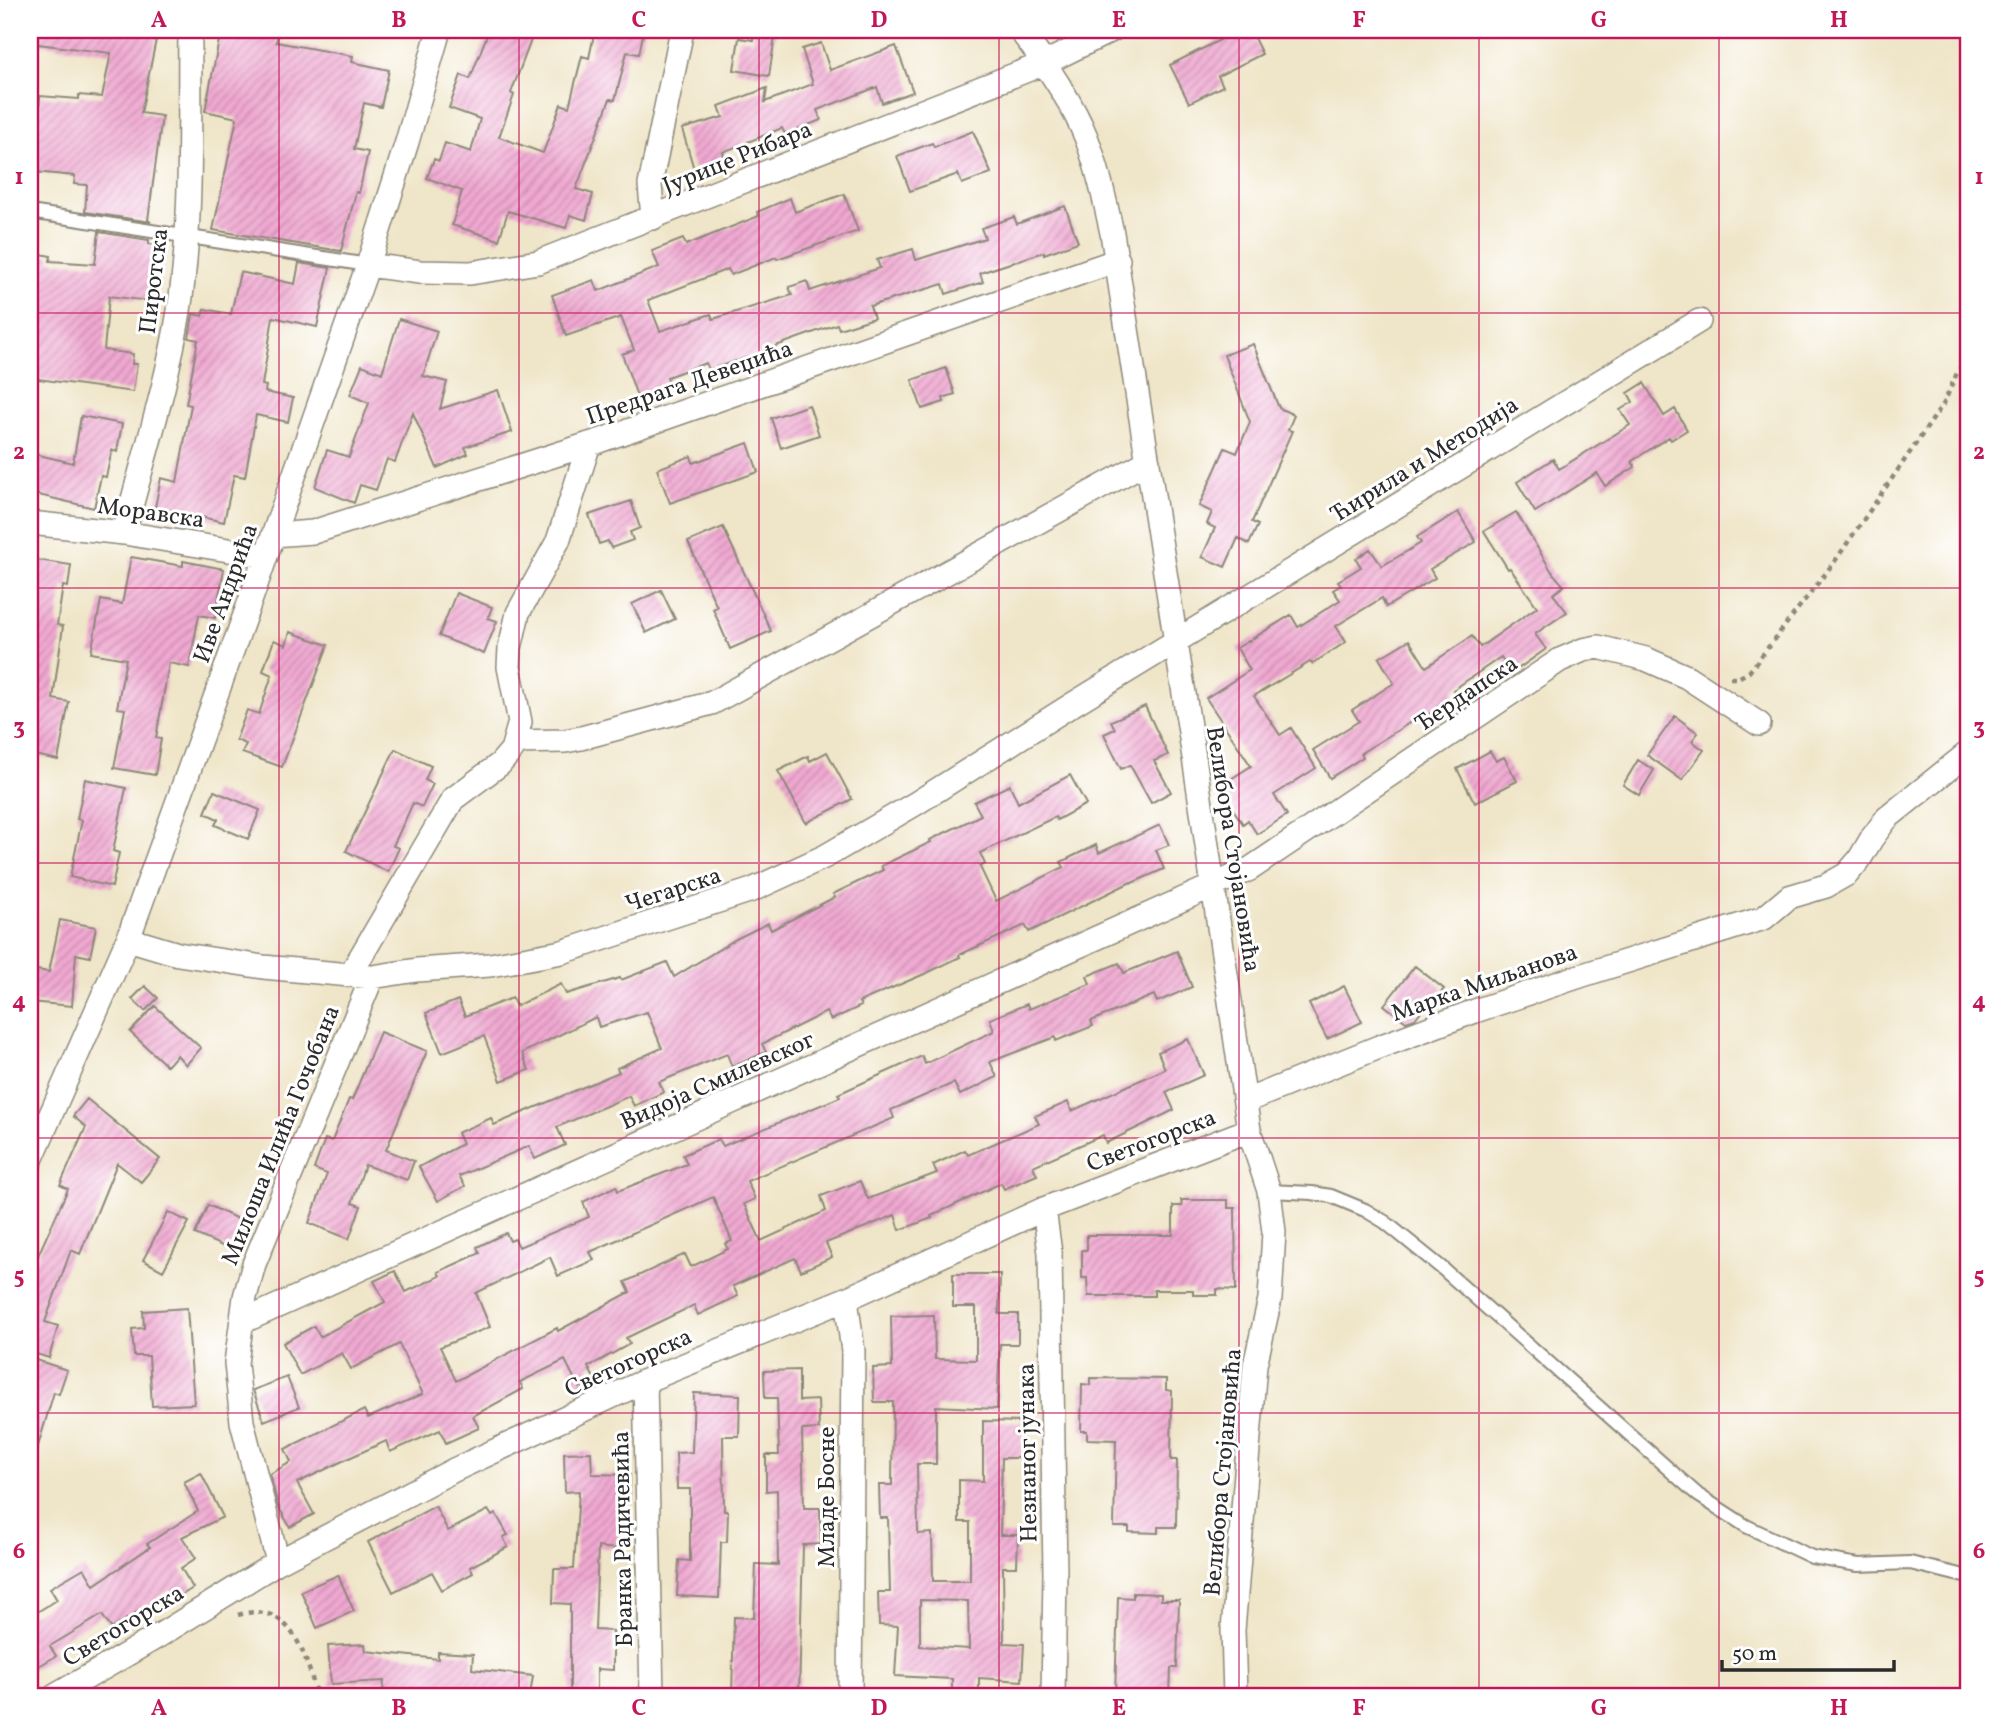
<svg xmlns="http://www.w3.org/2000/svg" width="1998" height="1726" font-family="Vollkorn,serif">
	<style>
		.building { fill: url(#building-hatch); fill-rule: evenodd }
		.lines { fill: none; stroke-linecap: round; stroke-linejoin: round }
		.service-casing { stroke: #8d887a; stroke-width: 16 }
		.minor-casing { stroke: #8d887a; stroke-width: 26 }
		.path { stroke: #8d887a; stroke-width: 4.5; stroke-dasharray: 5 5; stroke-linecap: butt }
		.service { stroke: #fff; stroke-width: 12 }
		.minor { stroke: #fff; stroke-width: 23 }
		.grid { fill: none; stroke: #c2185b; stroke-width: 2; stroke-opacity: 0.55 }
		.labels { text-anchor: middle; stroke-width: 6; stroke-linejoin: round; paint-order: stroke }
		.street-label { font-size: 24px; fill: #2b2b2b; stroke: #fff }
		.neatline { fill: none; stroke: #c2185b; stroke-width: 2.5 }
		.grid-label { font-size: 23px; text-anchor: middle; font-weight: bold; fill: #c2185b }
	</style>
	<defs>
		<pattern id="building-hatch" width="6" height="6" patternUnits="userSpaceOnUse" patternTransform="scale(1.75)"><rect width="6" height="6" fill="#f1a9d2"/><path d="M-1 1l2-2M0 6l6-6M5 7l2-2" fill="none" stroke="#c38aab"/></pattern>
	</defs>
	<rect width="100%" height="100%" fill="#fff"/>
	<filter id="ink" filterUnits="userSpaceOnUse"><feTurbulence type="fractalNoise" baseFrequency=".0143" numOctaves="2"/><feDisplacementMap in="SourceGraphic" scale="14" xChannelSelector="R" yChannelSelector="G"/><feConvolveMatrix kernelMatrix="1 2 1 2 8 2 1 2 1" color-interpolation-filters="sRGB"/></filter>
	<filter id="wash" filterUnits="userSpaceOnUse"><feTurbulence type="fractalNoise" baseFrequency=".00686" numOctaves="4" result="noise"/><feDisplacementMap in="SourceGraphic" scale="28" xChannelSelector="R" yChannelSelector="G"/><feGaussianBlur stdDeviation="1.57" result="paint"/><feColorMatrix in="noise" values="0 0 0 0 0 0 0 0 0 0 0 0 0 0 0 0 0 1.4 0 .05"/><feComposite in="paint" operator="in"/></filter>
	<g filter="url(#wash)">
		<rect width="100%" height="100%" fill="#efe5c8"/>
		<g id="blocks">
			<path class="building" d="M30,30h128l-17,83 21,3 -14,104 3,2 -66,-10 2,-27 -13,-1 1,-8 -40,-4 5,-76 39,3v-4l23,2 9,-44 -81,-10z
				M221,30h58l-3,12 77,14 -1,6 37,8 -8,37 -17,-4 -10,46 14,3 -9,41 -3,-1 -15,59 -128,-21 24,-112 -32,-7z
				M489,30h16l26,10 -20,53 3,2 -15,42 44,16 18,-49 8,3 13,-51 7,2 6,-28h49l-5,24 -12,-2 -12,48 -5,-1 -34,90 17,5 -7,26 -16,-5 -4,13 -58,-17 -9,29 -47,-15 10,-34 -35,-13 7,-19 5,2 6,-18 26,9 9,-33 -31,-11 12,-33 9,4z
				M754,30h22l-7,46 -35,-6 5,-32 14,2z
				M1215,30h35l12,24 -44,22 5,10 -34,17 -19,-38 50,-25z
				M821,43l9,27 66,-24 17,46 -31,11 -5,-16 -60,23 4,10 -36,14 -3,-6 -59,24 2,8 -31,9 -12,-40 41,-12 -4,-11 48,-18 -2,14 48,-18 -11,-35z
				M973,131l18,42 -29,11 -4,-10 -48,17 -13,-35 35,-13 2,4z
				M844,194l14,37 -81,28 -1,-2 -45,18 -3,-6 -80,31 12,31 51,-17 2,5 79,-24 -3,-8 18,-6 3,10 70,-23 -3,-8 36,-11 3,11 69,-22 -4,-10 33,-11 3,7 48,-18 13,36 -34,12v-2l-64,21 3,9 -37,12 -3,-10 -73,22 4,12 -35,11 -2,-5 -64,23v2l-64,21 -3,-7 -39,14 3,11 -32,11 -16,-45 12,-4 -13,-33 -55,19 -14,-41 42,-15 4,11 61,-24 -7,-16 31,-12 3,6 73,-29 -2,-4 33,-14 5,14z
				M99,232l50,8v4l8,1 -8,56 -40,-5 -5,54 29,4 -1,10h5l-4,28 -103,-14v-126l21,4 -1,5 45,3z
				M299,263l31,5 -13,59 -44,-10 -11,68 4,1 -1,6 28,6 -5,24 -32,-7 -11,62 -11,-2 -10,47 -69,-15 6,-29 16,4 14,-77 -5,-1 12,-64 -9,-2 4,-24 10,2 1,-7 27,5 9,-42 55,12z
				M399,319l38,12 -14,45 24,6 -7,27 58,-19 14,42 -47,15 3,7 -31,14 -24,-55 -18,49 -8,-3 -11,31 -16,-5 -6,18 -39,-16 12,-37 22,7 20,-54 -19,-8 12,-30 20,8z
				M1253,344l26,64 15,7 -6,15 4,1 -40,91 6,3 -9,19 -11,-6 -13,29 -23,-10 13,-29 -8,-4 5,-12 -13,-6 26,-58 12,5 13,-31 -26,-67z
				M946,368l9,26 -12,4 1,4 -22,7 -10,-29z
				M1644,383l20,33 11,-7 12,21 -16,10 -2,-3 -37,24 3,6 -30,19 -8,-13 -62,39 -18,-30 36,-23 6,10 71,-44 -10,-15 13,-8 -5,-9z
				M809,405l10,30 -38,13 -10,-30z
				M81,416l41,8 -5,27 -5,-1 -6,27 -5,-1 -7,32 -64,-15v-40l43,10z
				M748,443l10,29 -88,31 -13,-34 34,-13 2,7z
				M631,501l9,27 -10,4 3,8 -22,8 -3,-7 -9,3 -10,-29z
				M1458,512l18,30 -46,27 5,9 -49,29 -4,-9 -46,28 10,16 -34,22 -2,-2 -56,34 26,39 11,-7 25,40 -42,27 13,20 -30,19 -9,-14 -5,4 -20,-30 5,-3 -5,-7 28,-18 -45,-68 44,-28 -13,-22 54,-33 7,12 42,-27 -7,-10 8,-5 -3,-4 23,-14 -5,-8 14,-10 12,17 39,-23 -4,-6z
				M1516,512l36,60 12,14 -11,8 14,18 -32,22 11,15 -34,24 -11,-16 -48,33 3,5 -35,25 -2,-3 -58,36 2,4 -33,21 -17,-28 46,-29 -7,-11 42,-27 -15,-25 30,-18 17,27 46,-31 8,11 57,-40 -27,-39 -2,1 -24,-38z
				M723,527l48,104 -41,18 -17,-40 4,-2 -29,-65z
				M131,557l52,9v-5l41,8 -9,49 -16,-3 -10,52 -20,-4 -13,75 5,1 -6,36 -41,-7 11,-59 -8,-1 9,-49 -35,-6 10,-53 21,4z
				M30,559l41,6 -3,22 -5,-1 -6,39 6,1 -10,73 16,3 -11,58 -28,-6z
				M661,590l14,29 -29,14 -14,-29z
				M456,593l36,14 -4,11 9,3 -13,33 -45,-18z
				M290,632l38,13 -46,122 -40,-14 4,-9 -10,-4 11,-30 12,4 13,-39 -9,-4 11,-31 12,5z
				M1145,706l23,49 -14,6 17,31 -20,11 -21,-38 -9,4 -17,-35 11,-5 -4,-8z
				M1675,716l23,17 -6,8 12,9 -22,30 -35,-25z
				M395,749l36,17 -6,14 8,4 -11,23 -9,-4 -20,43 6,2 -11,24 -42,-21z
				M1490,751l6,10 8,-4 13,24 -42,22 -18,-34z
				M827,752l25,47 -46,24 -28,-52 30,-15 2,5z
				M1638,760l16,10 -15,25 -16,-10z
				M1070,775l16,29 -29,16 -2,-3 -75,36 5,11 -5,3 16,34 68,-34 -3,-5 35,-17 3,8 61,-28 9,20 -13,5 8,19 -32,14 -1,-1 -102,50 -4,-7 -66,30 1,2 -31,15 -70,30 2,4 -30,14 -5,-8 -64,32 4,8 -34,15 -5,-13 -68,28 5,10 -30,14 -5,-10 -72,31 8,18 -30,14 -6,-13 -70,30 6,10 -27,15 -19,-34 43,-23 -5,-11 34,-15 3,7 125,-53 -2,-4 45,-20 -15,-36 -48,15 -3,-10 -74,36 7,17 -28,11 -17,-45 -42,17 -16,-40 32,-13 7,16 47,-18 4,8 45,-22 5,10 54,-16 1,2 46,-18 7,15 62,-38 32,-16 3,7 64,-33 -2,-3 50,-24 -2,-4 50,-24 -1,-2 51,-25 -7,-13 36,-17 8,18z
				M85,779l41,9 -13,63 6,2 -7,34 -42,-10 12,-57 -5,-1z
				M214,791l46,19 -12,29 -33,-14 3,-6 -13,-6z
				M60,920l36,7 -6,30 -14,-3 -4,52 -42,-4v-33l19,3z
				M1177,951l15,36 -35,15 -3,-7 -63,26 2,5 -37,15 -1,-4 -65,25 7,15 -37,18 -6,-12 -63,27 3,8 -147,63 8,18 -11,5 17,37 65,-30 -5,-15 39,-15 8,18 69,-26 -4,-8 32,-15 3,5 71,-31 -4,-8 33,-14 4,9 93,-42 -7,-17 30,-13 16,36 -38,17 8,18 -68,33 -3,-8 -70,31 4,9 -33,14 -3,-6 -70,33 1,2 -32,12 -5,-15 -69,28 6,14 -31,14 -6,-13 -62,28 5,10 -40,19 -4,-10 -68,33 4,6 -42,23 7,13 -16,8 -14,-28 -45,22 3,7 -50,27 6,12 -33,15 -6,-13 -50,22 -4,-11 -37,17 -52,25 17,31 -24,13 -12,-21 -8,-32 21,-12 -6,-13 79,-39 4,8 55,-24 -24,-50 -48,25 -9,-16 -42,22 -17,-32 31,-17 6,11 65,-35 -11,-21 21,-10 11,21 34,-16 -2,-4 42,-19 -3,-6 29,-14 4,8 5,-2 4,8 70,-30 -6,-15 33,-16 2,5 69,-27 -4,-9 36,-16 4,7 117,-49 -2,-3 84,-38 3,8 69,-33 -4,-12 37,-15 2,5 61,-25 -3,-8 32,-13 5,10zM713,1197l19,44 -7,3 3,5 -37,18 -6,-13 -60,28 5,10 -72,39 -1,-3 -101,53 -16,-34 50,-20 -14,-34 74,-36 8,19 36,-16 -4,-8z
				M1415,966l29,23 -13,16 -6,1 -10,13 -9,3 -22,-17z
				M145,986l13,12 -13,13 -13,-12z
				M1344,986l18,36 -35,17 -18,-35z
				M155,1006l46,42 -15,17 -9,-10 -10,11 -37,-34z
				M380,1032l47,19 -41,99 28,11 -7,19 -42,-15 -13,38 9,3 -12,33 -40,-16 18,-49 -13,-5 11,-30 7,2 17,-42 3,1z
				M87,1099l73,60 -19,23 -24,-19 -37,91 -9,-4 -26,72 13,4 -9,32 -16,-5 -3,3v-99l6,3 32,-71 -8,-4 26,-58 -13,-11z
				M1181,1200h47v8h7l1,82 -19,-1v6h-24v-5h-39v6h-66l-1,-18h-5v-28h5v-15h86v-29h9z
				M208,1205l36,17 -13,28 -36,-16z
				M168,1212l21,10 -26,49 -20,-11z
				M953,1274h47l-1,40h19v30h-18l-3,65 -61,-3v58h-19l1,70 14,-1 1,48h37v-59h-11v-42l24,1v-60l40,1 -1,36h-20l-2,77h18l-1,32h-14l1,76 20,1 -2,37 -43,-3v18h-27v-17l-57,-3 3,-50 -19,-1 -1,-33h12l-2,-74h-8l-1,-33h13l1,-83h-19l-1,-34 19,-1 -1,-51 43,-1 1,44 41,1v-53h-23zM920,1600l48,1 1,48 -49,-3z
				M187,1308l7,96 -42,2 -3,-50h-15l-2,-27 12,-1 -1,-17z
				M36,1360l31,10 -8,24 -5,-2 -19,64 -5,-1v-75z
				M799,1370v31l19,-1 1,29 -17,1 2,78h16l1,36 -18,1 -4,151h-67l2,-79 20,1 2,-54 22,1 -1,-75 -11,1v-36h13l-2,-57h-12l-1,-27z
				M287,1377l12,30 -35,14 -11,-31z
				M1090,1378l76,1v11l6,1 -1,69h6l-1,67h-18v6l-29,-1v-5h-15l2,-87 -29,-1v-8h-6l1,-47 8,1z
				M694,1393l46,2 -1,41h-16l1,75h4l-1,31h-6l-2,56 -42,-2 2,-36 11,1v-72h-13l-1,-36 16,-1z
				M591,1452l1,22 38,1v26h-10l-4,48 -18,-2 -3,83 18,1v39l-16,-1v27h-27v-92l-17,-1 1,-34h20l5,-78 -14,1 -1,-39z
				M201,1473l22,44 -41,20 14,21 -15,10 12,20 -16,10 -6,-9 -59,40 -10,-14 -52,31 6,10 -26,15v-59l2,3 25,-15 -7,-12 34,-20 10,17 56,-38 -3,-3 51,-33 -14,-29z
				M435,1506l13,25 40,-21 4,6 4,-2 12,21 -5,2 5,10 -38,20 3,6 -31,17 -10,-18 -39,20 -25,-50z
				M338,1575l16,36 -37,17 -16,-37z
				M1133,1593l28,1v6h18l-2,68h-6l-1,28h-55l3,-99 15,1z
				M365,1644l1,7 72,8v-7l35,2 -1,15 61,7 -3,20 -110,-6v5l-37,-4 1,-10 -53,3 -3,-38z"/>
		</g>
	</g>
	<g filter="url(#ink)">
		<use href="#blocks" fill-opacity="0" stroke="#8d887a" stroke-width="2"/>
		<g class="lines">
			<defs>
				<path id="service" d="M30,212l338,53
					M1269,1191l43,2 19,3 34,14 20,12 58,47 255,226 48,31 66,31 46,8 52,-2 58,14"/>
				<path id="minor" d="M1020,30c23,30 52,72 66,107 12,31 19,64 26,96l83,531 54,366 20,61 5,41 -4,67 -15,66 -22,265 2,66
					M653,218l-3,-33 32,-155
					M368,265l52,7 50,1 68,-11 507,-199 67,-33
					M30,523l94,10 141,23
					M124,533c19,-74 43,-147 55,-222 14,-92 10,-188 11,-281
					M273,535l40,-3 286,-91 519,-181
					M515,742l50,-1 16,-3 131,-35 436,-242
					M128,939l50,15 85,13 109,10 45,-7 73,-5 72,-13 190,-62 74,-34 89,-52 155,-98 629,-385
					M350,975l103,-176 47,-35 12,-14 8,-28 -11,-55 1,-19 8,-35 40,-72 31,-97
					M1246,1101l133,-54 96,-36 108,-36 181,-57 25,-21 37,-11 21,-12 12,-14 13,-22 15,-20 81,-65
					M30,1162l98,-223 125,-346 115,-328 39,-123 32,-112
					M1044,1209l6,44 5,321 -2,122
					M846,1299l7,52 -3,345
					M242,1322l1008,-453 310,-209 23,-10 15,-3 48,12 41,18 72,47
					M645,1381l7,315
					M278,1562l-36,-140 -6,-59 9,-66 9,-33 118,-287
					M55,1696l105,-61 118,-73 176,-92 191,-89 201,-82 198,-90 205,-79"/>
			</defs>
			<use href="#service" class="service-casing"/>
			<use href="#minor" class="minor-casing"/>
			<path class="path" d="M1730,678h8l11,-6 86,-111 109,-158 13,-30 11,-17
				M238,1615c54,-16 68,42 79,81"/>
			<use href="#service" class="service"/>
			<use href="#minor" class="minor"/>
		</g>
	</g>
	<path class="grid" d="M279,30v1666M519,30v1666M759,30v1666M999,30v1666M1239,30v1666M1479,30v1666M1719,30v1666M30,313h1938M30,588h1938M30,863h1938M30,1138h1938M30,1413h1938"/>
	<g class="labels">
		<g class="street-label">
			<text transform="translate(737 157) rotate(-22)" y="8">Јурице Рибара</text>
			<text transform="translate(153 281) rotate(-83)" y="8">Пиротска</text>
			<text transform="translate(689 382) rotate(-19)" y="8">Предрага Девеџића</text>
			<text transform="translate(1424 459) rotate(-32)" y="8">Ћирила и Методија</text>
			<text transform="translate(151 512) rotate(8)" y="8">Моравска</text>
			<text transform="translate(225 593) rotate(-70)" y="8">Иве Андрића</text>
			<text transform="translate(1466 693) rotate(-34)" y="8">Ђердапска</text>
			<text transform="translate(1234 849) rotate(81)" y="8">Велибора Стојановића</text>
			<text transform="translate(673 889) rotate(-18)" y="8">Чегарска</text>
			<text transform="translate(1484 982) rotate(-19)" y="8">Марка Миљанова</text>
			<text transform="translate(717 1080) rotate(-24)" y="8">Видоја Смилевског</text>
			<text transform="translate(280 1135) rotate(-68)" y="8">Милоша Илића Гочобана</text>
			<text transform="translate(1151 1140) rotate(-21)" y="8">Светогорска</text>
			<text transform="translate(628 1362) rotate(-24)" y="8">Светогорска</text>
			<text transform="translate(1027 1453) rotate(-91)" y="8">Незнаног јунака</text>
			<text transform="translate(1222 1472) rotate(-85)" y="8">Велибора Стојановића</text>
			<text transform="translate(826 1497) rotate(-90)" y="8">Младе Босне</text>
			<text transform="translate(622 1539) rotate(-91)" y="8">Бранка Радичевића</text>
			<text transform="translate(123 1625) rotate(-31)" y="8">Светогорска</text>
		</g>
	</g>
	<rect width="1998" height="1726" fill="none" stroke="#fff" stroke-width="77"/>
	<path d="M1722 1660v10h172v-10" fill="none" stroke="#2b2b2b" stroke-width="3.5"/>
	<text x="1732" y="1660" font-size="21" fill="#2b2b2b" stroke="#ffffff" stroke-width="5" paint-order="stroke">50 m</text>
	<rect x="38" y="38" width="1922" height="1650" class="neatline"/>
	<g class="grid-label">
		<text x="159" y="27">A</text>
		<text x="399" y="27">B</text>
		<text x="639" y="27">C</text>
		<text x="879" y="27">D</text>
		<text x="1119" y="27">E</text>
		<text x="1359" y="27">F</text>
		<text x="1599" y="27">G</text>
		<text x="1839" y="27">H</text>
		<text x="19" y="184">1</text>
		<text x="1979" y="184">1</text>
		<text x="19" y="459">2</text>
		<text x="1979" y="459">2</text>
		<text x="19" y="734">3</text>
		<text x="1979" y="734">3</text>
		<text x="19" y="1008">4</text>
		<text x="1979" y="1008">4</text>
		<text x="19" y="1283">5</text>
		<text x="1979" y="1283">5</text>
		<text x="19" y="1558">6</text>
		<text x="1979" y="1558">6</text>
		<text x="159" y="1715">A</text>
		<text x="399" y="1715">B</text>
		<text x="639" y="1715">C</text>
		<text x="879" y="1715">D</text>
		<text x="1119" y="1715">E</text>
		<text x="1359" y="1715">F</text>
		<text x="1599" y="1715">G</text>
		<text x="1839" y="1715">H</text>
	</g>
</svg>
